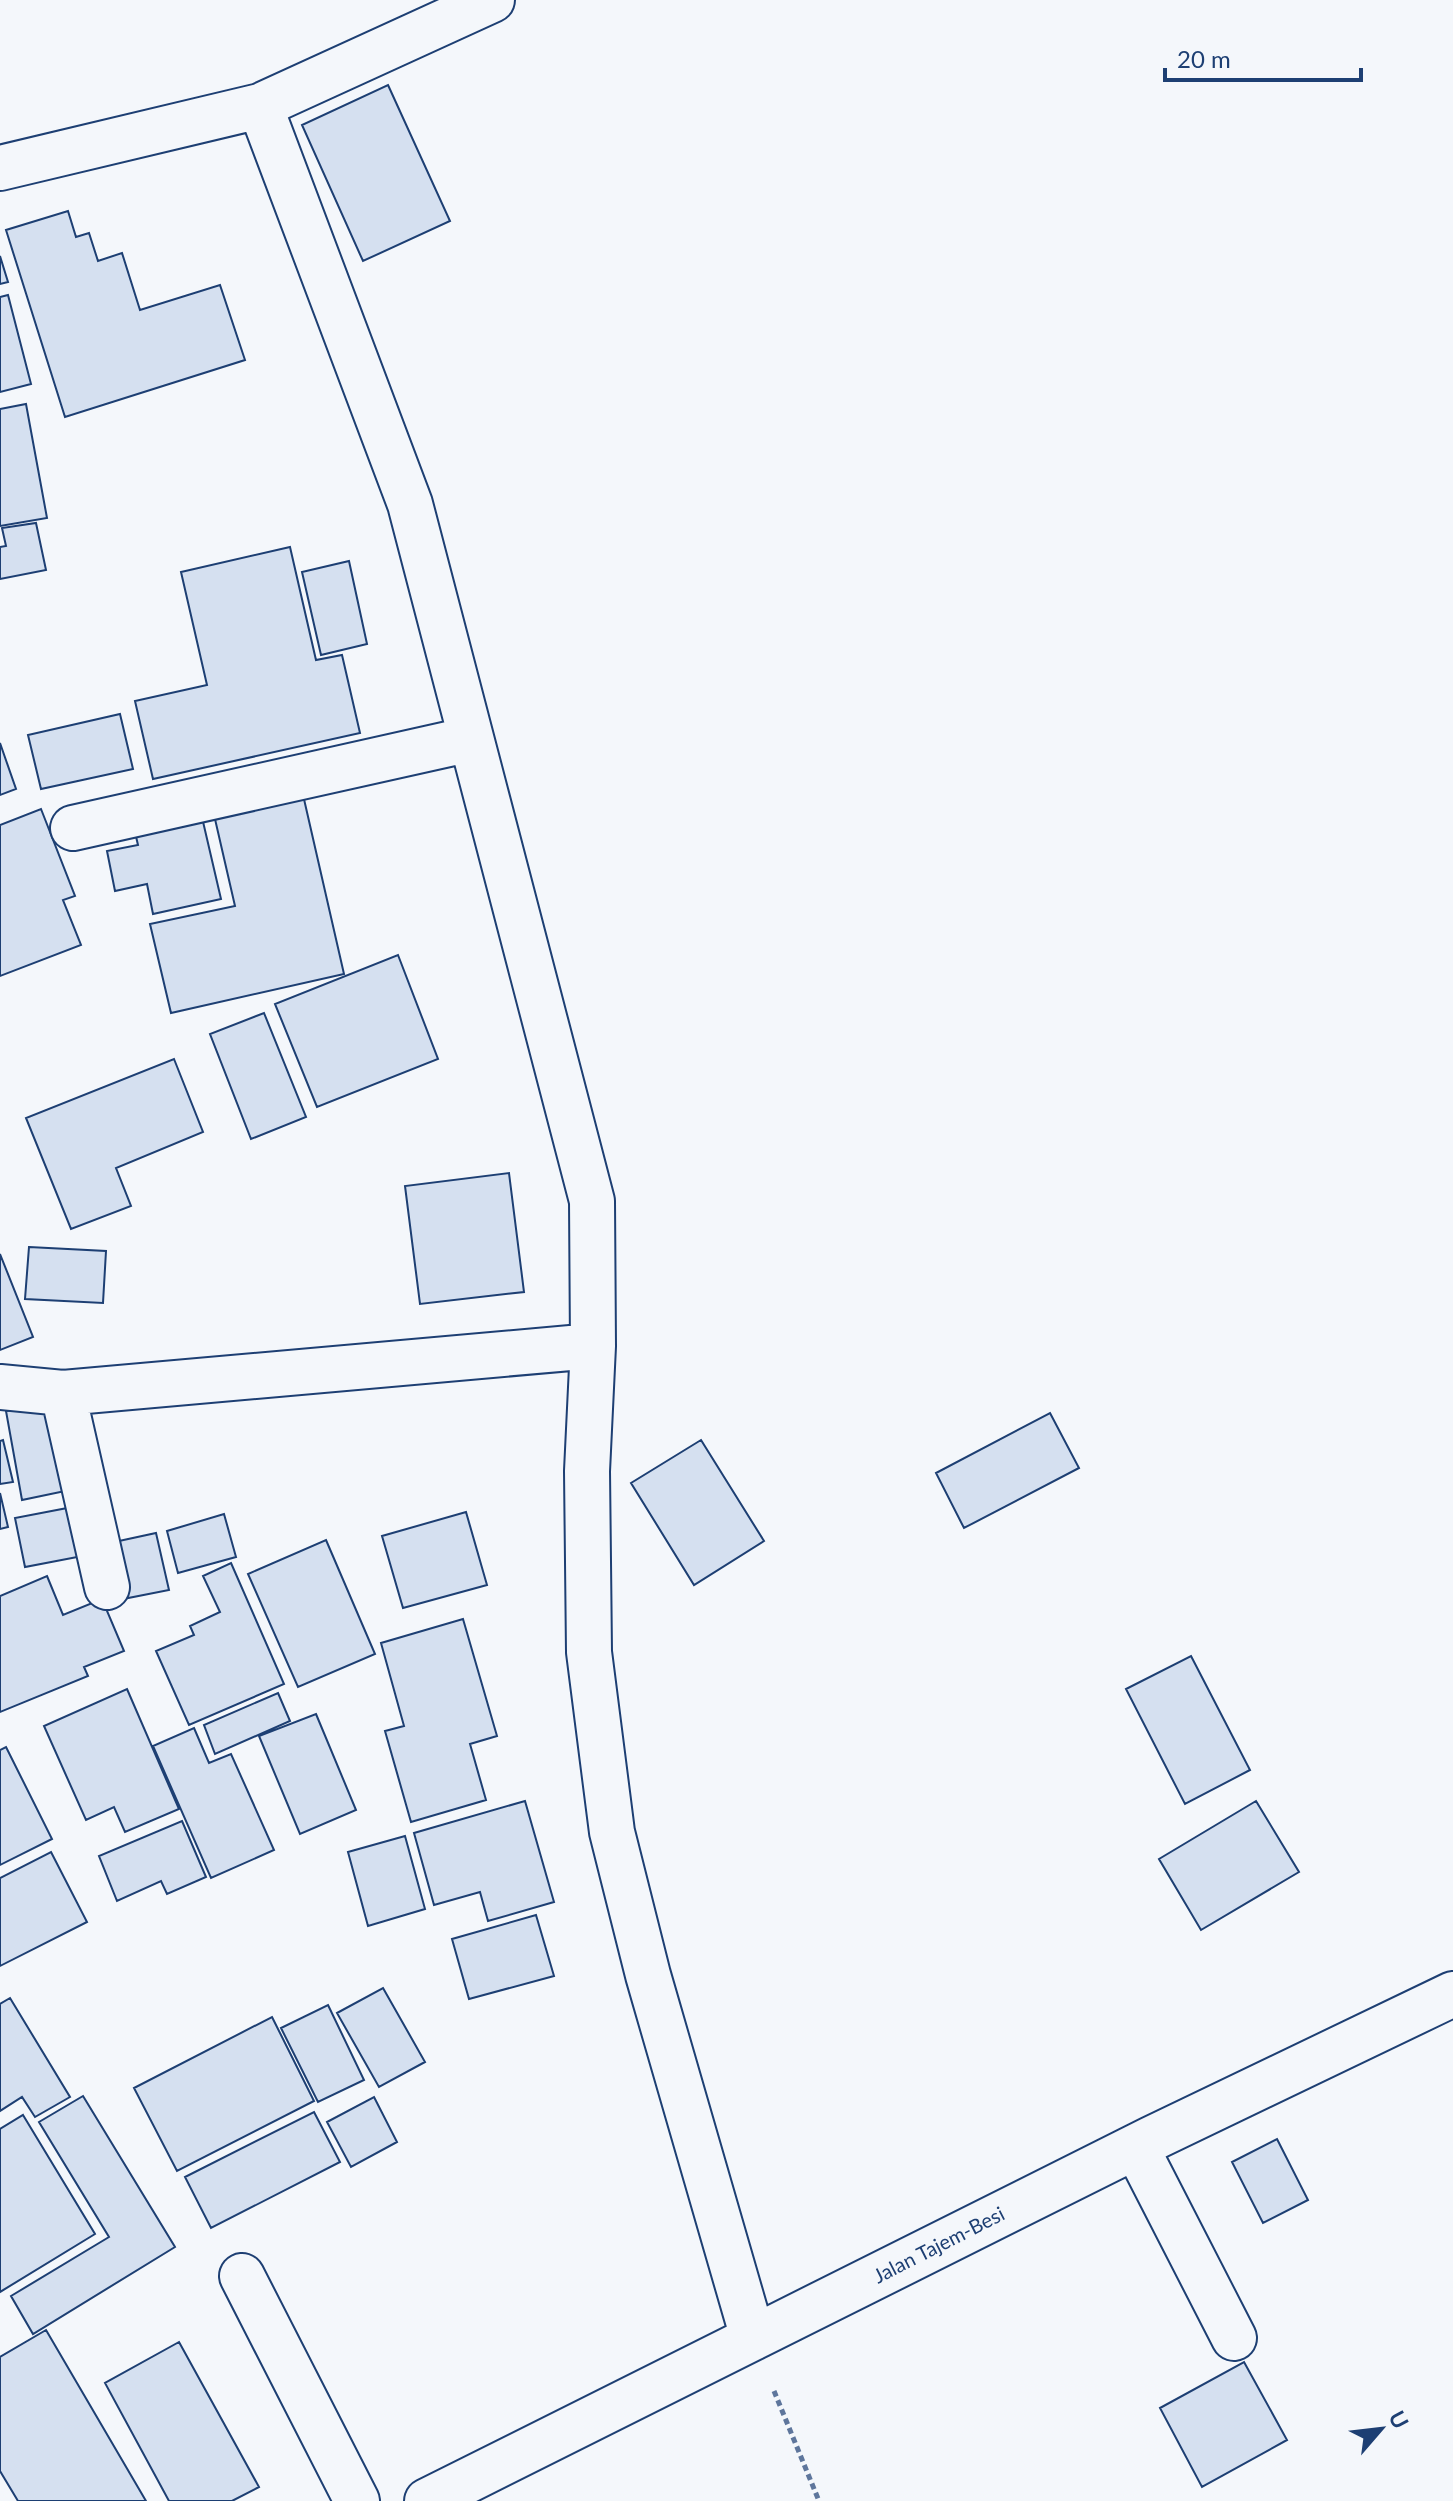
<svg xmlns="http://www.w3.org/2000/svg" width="1453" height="2501" font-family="Lato,sans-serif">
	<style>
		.building { fill: #d5e0f0; stroke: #1d3f73; stroke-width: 2 }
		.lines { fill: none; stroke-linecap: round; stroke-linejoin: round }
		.minor-casing { stroke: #1d3f73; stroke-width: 48 }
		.path { stroke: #5e769c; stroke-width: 5; stroke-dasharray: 6 4; stroke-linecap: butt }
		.minor { stroke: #f4f7fb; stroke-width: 44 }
		.labels { text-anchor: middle; stroke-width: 6; stroke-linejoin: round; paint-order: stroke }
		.street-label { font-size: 20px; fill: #1d3f73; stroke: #f4f7fb }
	</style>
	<rect width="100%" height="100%" fill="#f4f7fb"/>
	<path class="building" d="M388,85l62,136 -87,40 -61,-136z
		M68,211l8,26 13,-4 9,28 24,-8 18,57 80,-25 25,75 -180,57 -59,-187z
		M0,256l8,26 -8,2z
		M8,295l23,89 -31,8v-95z
		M26,404l21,114 -47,8v-117z
		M36,523l10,47 -46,9v-32l6,-1 -4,-18z
		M290,547l26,113 26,-5 18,78 -207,46 -18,-78 72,-16 -26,-113z
		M349,561l18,83 -46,11 -19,-83z
		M120,714l13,55 -92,20 -13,-54z
		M0,743l16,46 -16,6z
		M301,786l43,188 -173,39 -21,-89 85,-18 -23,-100z
		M41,809l34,87 -12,4 18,45 -81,31v-151z
		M201,813l20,86 -68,15 -6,-30 -32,7 -8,-40 31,-6 -4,-17z
		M398,955l40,104 -121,48 -42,-103z
		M264,1013l42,104 -55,22 -41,-105z
		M174,1059l29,73 -87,36 15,38 -60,23 -45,-111z
		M509,1173l15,119 -104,12 -15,-118z
		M29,1247l77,4 -3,52 -78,-4z
		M0,1254l33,83 -33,13z
		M55,1403l15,87 -48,10 -16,-89z
		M1050,1413l29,55 -115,60 -28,-55z
		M3,1440l10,42 -13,2v-43z
		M701,1440l63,101 -70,44 -63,-102z
		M0,1493l8,34 -8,2z
		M83,1505l10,49 -68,13 -10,-49z
		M466,1512l21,73 -84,23 -21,-72z
		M224,1514l12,43 -58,16 -11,-42z
		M156,1533l13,57 -51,10 -13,-56z
		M326,1540l49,114 -77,33 -50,-113z
		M231,1563l53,121 -95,41 -33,-74 38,-16 -4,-9 30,-14 -17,-36z
		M47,1576l16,39 39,-16 22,52 -40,16 4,9 -88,36v-116z
		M463,1619l34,117 -27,8 16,56 -75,22 -26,-91 19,-5 -23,-83z
		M1191,1656l59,114 -65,34 -59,-115z
		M127,1689l52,120 -54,23 -11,-25 -28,13 -42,-94z
		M278,1693l12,28 -75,33 -11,-29z
		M316,1714l40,96 -56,24 -41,-98z
		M194,1728l15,35 22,-9 43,96 -63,28 -58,-132z
		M6,1747l46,92 -52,26v-115z
		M525,1801l29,101 -66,19 -8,-29 -46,13 -20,-72z
		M1256,1801l43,71 -98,58 -42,-71z
		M182,1821l24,56 -39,17 -6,-13 -44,20 -18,-45z
		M405,1836l20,73 -57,17 -20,-74z
		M51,1852l36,70 -87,44v-88z
		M536,1915l18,61 -85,23 -17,-60z
		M383,1988l42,74 -46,25 -42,-74z
		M10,1998l60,99 -35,20 -13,-20 -22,14v-107z
		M328,2005l36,75 -46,22 -37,-74z
		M272,2017l42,84 -137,70 -43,-83z
		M83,2096l92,151 -142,87 -22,-38 98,-59 -70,-115z
		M374,2097l23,45 -46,25 -24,-45z
		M314,2112l26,50 -129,66 -26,-51z
		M23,2115l72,119 -95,58v-163z
		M1277,2139l31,61 -45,23 -31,-61z
		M46,2330l100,171h-128l-18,-30v-114z
		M179,2342l80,145 -27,14h-63l-64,-118z
		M1244,2362l43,78 -85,47 -42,-79z"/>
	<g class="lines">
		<defs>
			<path id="minor" d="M260,106l150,398 182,697 1,145 -6,125 2,181 23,180 36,143 105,363
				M0,168l260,-62 232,-106
				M73,828l398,-89
				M0,1387l63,6 530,-47
				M63,1393l44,194
				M1136,2147l98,191
				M242,2276l115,225
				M427,2501l724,-362 302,-145"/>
		</defs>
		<use href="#minor" class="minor-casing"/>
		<path class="path" d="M774,2391l45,110"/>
		<use href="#minor" class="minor"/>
	</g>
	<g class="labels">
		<g class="street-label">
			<text transform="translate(939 2245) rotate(-27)" y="7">Jalan Tajem-Besi</text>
		</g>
	</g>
	<g transform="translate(1381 2429) rotate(62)" stroke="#f4f7fb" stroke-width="6" paint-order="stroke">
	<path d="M0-6L14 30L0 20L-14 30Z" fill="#1d3f73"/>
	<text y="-12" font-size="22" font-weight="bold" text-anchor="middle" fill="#1d3f73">U</text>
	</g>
	<path d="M1165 68v12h196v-12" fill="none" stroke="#1d3f73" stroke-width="4"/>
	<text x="1177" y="68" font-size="24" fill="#1d3f73" stroke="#f4f7fb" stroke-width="6" paint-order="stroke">20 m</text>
</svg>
